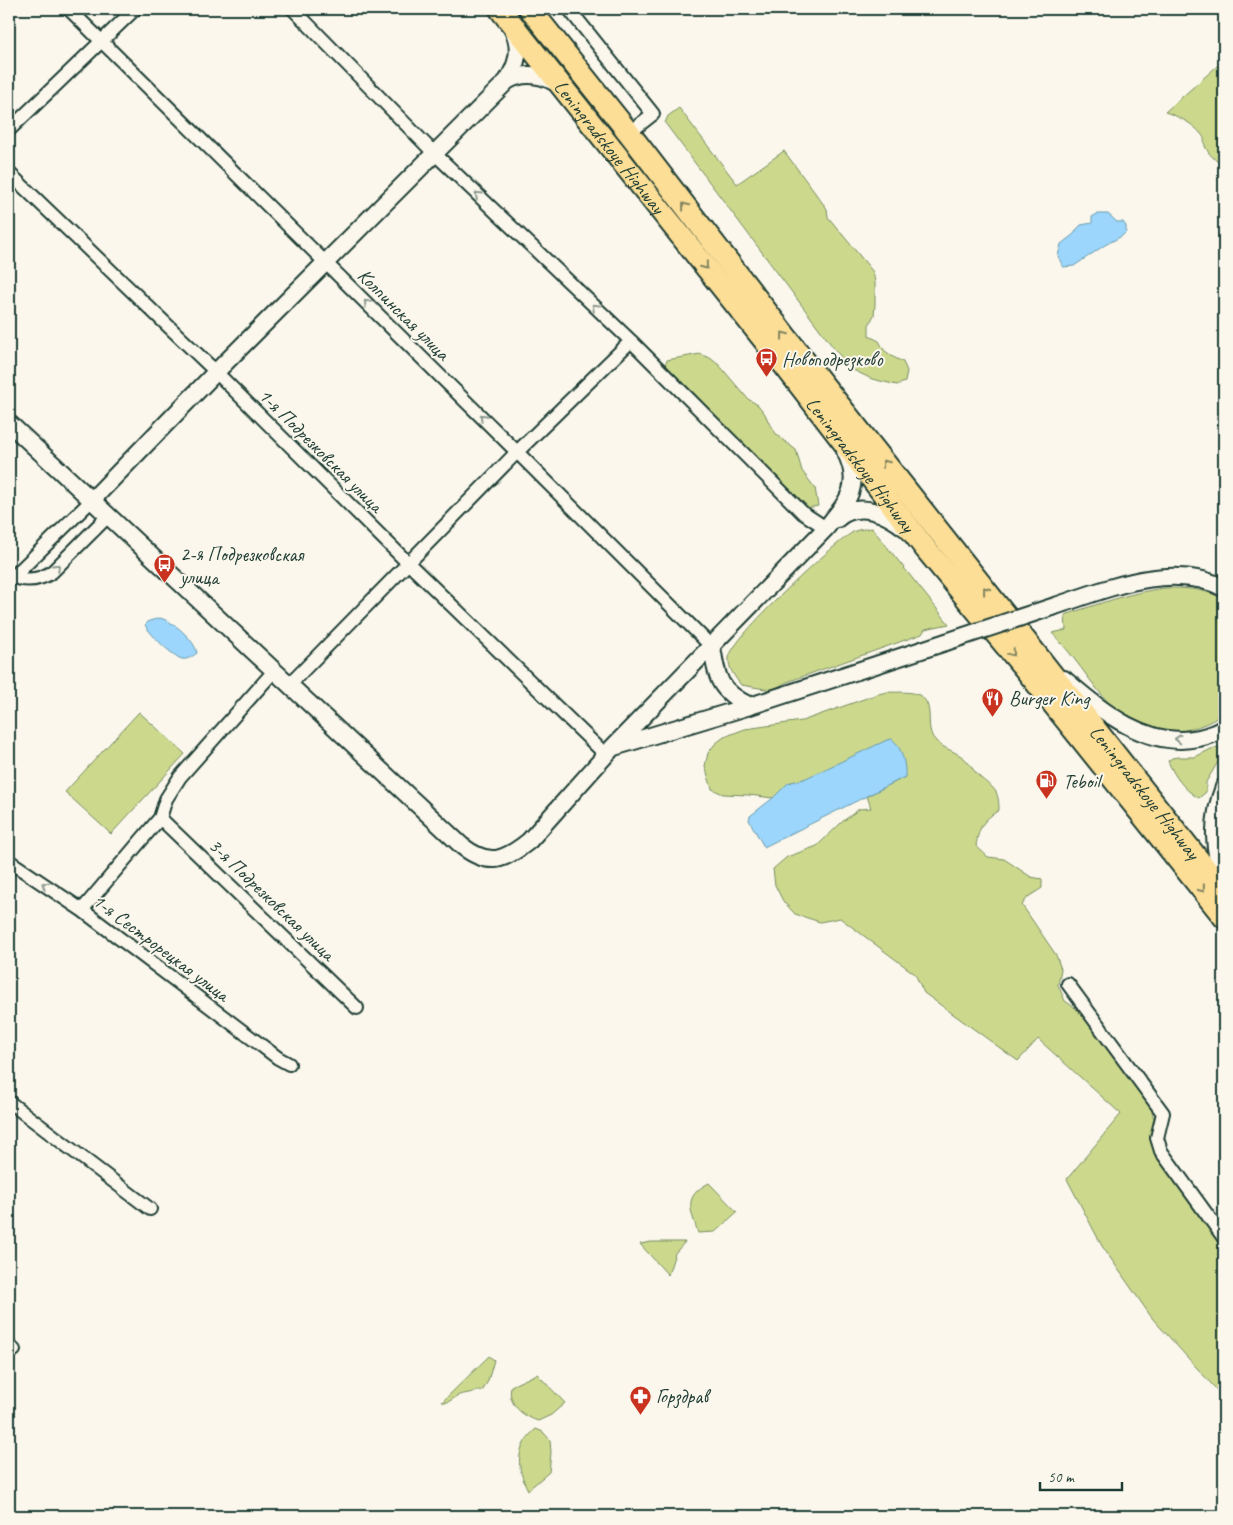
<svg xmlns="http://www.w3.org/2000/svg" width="1233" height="1525" font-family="Caveat,sans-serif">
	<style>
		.green { fill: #ccd98d; stroke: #768b60 }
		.water { fill: #9cd6fc; stroke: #6a99ac }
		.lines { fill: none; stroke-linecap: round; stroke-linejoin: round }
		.minor-casing { stroke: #1f3d34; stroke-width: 16 }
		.tertiary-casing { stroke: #1f3d34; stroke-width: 20 }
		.trunk-casing { stroke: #1f3d34; stroke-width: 25 }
		.minor { stroke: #fbf7ec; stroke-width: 12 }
		.tertiary { stroke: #fbf7ec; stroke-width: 16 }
		.trunk { stroke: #fcde96; stroke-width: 21 }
		.tertiary-bridge-casing { stroke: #1f3d34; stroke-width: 20; stroke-linecap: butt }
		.tertiary-bridge { stroke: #fbf7ec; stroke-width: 16 }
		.oneway { stroke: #8d9a90 }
		.oneway2 { stroke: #828560 }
		.labels { text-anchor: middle; stroke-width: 4; stroke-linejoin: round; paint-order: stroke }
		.street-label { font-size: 20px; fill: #1f3d34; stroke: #fbf7ec }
		.poi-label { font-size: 20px; fill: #1f3d34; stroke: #fbf7ec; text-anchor: start }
	</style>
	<rect width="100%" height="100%" fill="#fbf7ec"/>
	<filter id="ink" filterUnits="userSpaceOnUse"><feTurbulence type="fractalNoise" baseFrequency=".02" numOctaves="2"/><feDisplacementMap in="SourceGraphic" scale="10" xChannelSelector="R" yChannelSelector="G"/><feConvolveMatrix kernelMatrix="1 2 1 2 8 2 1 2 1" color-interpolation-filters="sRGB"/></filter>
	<g filter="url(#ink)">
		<path class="green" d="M1224,60v106c-7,-4 -16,-12 -19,-20 -1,-4 0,-8 -3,-11 -8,-11 -24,-19 -37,-23z
			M679,108l58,76 47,-33 43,58 1,8 45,55 2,10v22l-1,11 -5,10v11l10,5 5,9 9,7 10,5 4,9 -2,11 -8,3 -25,-6 -21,-10 -15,-18 -171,-228 3,-7z
			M700,354l10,4 9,7 29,34 10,6 7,9 5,11 7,10 19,15 6,21 13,17 3,18 -11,2 -142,-144 2,-4z
			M872,528l77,96 -24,5 -3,5 -135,48 -15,8 -31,-5c-6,-8 -13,-16 -12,-27 2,-20 103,-113 124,-126 5,-3 13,-3 19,-4z
			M1164,588c20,0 42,0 60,12v113c-12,10 -38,20 -53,18 -17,-2 -50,-18 -63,-29 -13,-14 -24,-31 -36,-46 -6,-8 -13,-15 -20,-23l14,-3 -1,-15c33,-11 64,-22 99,-27z
			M888,692c10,1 26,-2 34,5 13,11 2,31 13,43 7,8 17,10 26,16 7,4 10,11 15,17 14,16 23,11 23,37 -17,11 -20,17 -23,36l12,11 16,2 27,18 11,2v9l-14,9 -6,8 34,50 5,14 -3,16 7,16 22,15 64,93 4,13 -4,15 5,16 68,93v152l-72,-80 -50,-72 -35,-67 54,-65 -83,-75 -20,22 -94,-68 -9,-19 -75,-56 -20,4 -25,-8 -12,-13 -8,-16 -2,-16 14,-12 30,-11 25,-24 17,-13 12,-1 -4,-12 38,-19 -101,2 -16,4 -15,15 -24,-3 -26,-1 -11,-5 -7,-23 3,-13 7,-9 9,-7 21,-8 57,-8 76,-27z
			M139,712l46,42 -74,80 -46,-42z
			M1222,746l2,6 -18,30v10l-7,6c-14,-7 -25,-22 -31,-37l4,-3 6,-1h17l16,-8z
			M709,1183l28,29 -22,20 -17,1c-7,-23 -16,-36 11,-50z
			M651,1242h34l-10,11 -7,22 -28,-31z
			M489,1356l5,4 -6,21 -5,9 -24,5 -11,7h-6z
			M537,1374l28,29 -14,12 -13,6c-15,-5 -31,-16 -27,-35z
			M536,1429l7,3 7,8 1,13 -2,19 -21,18c-12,-23 -13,-43 8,-61z"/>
		<path class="water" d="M1097,214h11l9,8h6l3,4v6l-4,4 -17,9 -31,21 -11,1 -5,-11 3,-12 13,-10 3,-5 4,-4 11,-2v-6z
			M160,618c13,3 35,22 37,35 -4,3 -9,7 -15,6 -10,-3 -32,-25 -37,-34l4,-4z
			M892,739c10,8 14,26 13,38l-141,70 -15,-27 1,-4 23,-18 15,-15 16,-4 83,-39z"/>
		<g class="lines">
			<defs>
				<path id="minor" d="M69,9l448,443 195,195
					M293,9l141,144 197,188 172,172 23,15
					M569,9l84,105 -24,19
					M9,130l126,-121
					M9,173l207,199 192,191 198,192
					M13,577c15,5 27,3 39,-5l56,-56
					M9,581l82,-80
					M289,685l228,-233 114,-111
					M160,818l197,190
					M9,861l73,49 196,148 11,6
					M82,910l78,-92 6,-19 14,-22 94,-106
					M1068,984l95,129 -6,25 4,13 63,87
					M9,1102l141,107
					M9,1346l5,4"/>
				<path id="tertiary" d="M507,81c16,-10 38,-7 53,5
					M9,423l453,423c27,21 42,15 67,-5l83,-93 214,-220c21,-26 37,-42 19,-77
					M91,501l125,-129 291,-291c11,-17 15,-34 5,-53
					M837,519c21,-19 49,-6 68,9
					M1055,606c52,-17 116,-45 169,-18
					M712,647c5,32 7,44 38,59
					M1064,679c38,32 82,70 135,59 9,-2 18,-5 25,-10
					M614,747l136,-41 196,-64
					M1224,787c-14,35 -10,63 0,98"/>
				<g id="trunk">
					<path id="s1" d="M500,9l288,361 137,178 101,122 198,247"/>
					<path id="s2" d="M530,9l99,124 184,239 411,520"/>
				</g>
			</defs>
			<use href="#minor" class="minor-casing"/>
			<use href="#tertiary" class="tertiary-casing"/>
			<use href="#trunk" class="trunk-casing"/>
			<use href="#minor" class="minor"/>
			<use href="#tertiary" class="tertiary"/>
			<use href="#trunk" class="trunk"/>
			<defs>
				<path id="tertiary-bridge" d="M946,642l109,-36"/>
			</defs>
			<use href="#tertiary-bridge" class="tertiary-bridge-casing"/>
			<use href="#tertiary-bridge" class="tertiary-bridge"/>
		</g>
		<defs><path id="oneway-chevron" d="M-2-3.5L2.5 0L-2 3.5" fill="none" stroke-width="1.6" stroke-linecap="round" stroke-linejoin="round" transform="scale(1.25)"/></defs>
		<g class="oneway">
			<use href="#oneway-chevron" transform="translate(478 195) rotate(-136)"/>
			<use href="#oneway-chevron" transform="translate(367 303) rotate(-135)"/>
			<use href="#oneway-chevron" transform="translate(595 307) rotate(-136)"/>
			<use href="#oneway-chevron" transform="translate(483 417) rotate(-135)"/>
			<use href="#oneway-chevron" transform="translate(57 567) rotate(-44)"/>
			<use href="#oneway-chevron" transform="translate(1178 739) rotate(-178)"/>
			<use href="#oneway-chevron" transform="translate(45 885) rotate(-146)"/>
		</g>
		<g class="oneway2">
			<use href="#oneway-chevron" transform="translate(685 206) rotate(-128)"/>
			<use href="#oneway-chevron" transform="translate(705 266) rotate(51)"/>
			<use href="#oneway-chevron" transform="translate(784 335) rotate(-128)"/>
			<use href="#oneway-chevron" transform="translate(885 463) rotate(-128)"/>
			<use href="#oneway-chevron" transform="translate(986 590) rotate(-128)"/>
			<use href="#oneway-chevron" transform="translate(1012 653) rotate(50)"/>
			<use href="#oneway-chevron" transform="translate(1202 889) rotate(51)"/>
		</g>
	</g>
	<defs>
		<symbol id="bus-pin" viewBox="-11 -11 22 30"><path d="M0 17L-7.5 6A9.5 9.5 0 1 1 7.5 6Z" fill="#c8321e" stroke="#fbf7ec"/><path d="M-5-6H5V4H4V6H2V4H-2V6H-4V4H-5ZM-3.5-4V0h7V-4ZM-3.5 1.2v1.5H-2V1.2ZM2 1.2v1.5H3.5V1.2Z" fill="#fff"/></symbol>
		<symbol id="restaurant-pin" viewBox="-11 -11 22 30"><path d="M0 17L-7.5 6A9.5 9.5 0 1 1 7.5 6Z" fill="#c8321e" stroke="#fbf7ec"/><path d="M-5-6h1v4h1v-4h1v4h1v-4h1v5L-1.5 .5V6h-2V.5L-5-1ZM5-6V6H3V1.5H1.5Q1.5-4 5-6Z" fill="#fff"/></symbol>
		<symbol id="fuel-pin" viewBox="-11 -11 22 30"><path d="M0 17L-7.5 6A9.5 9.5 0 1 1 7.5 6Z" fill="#c8321e" stroke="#fbf7ec"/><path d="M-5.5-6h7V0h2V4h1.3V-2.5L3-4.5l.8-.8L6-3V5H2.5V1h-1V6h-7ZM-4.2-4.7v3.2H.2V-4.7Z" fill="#fff"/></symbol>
		<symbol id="pharmacy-pin" viewBox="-11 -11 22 30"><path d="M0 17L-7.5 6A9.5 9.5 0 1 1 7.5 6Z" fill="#c8321e" stroke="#fbf7ec"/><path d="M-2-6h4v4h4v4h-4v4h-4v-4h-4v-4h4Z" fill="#fff"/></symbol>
	</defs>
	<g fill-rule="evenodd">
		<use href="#bus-pin" x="754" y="346" width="25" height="34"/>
		<use href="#bus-pin" x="152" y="552" width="25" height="34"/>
		<use href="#restaurant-pin" x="980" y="686" width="25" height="34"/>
		<use href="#fuel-pin" x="1034" y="768" width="25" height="34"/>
		<use href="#pharmacy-pin" x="628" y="1384" width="25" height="34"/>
	</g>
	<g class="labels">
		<g class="street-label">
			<text dy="7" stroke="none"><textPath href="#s1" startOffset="176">Leningradskoye Highway</textPath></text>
			<text transform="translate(404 314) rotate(45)" y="7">Колпинская улица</text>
			<text transform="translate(321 450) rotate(45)" y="7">1-я Подрезковская улица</text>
			<text dy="7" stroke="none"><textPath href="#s1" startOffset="581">Leningradskoye Highway</textPath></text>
			<text dy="7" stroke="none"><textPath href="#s2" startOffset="996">Leningradskoye Highway</textPath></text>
			<text transform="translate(272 899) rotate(44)" y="7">3-я Подрезковская улица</text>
			<text transform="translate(161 947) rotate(37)" y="7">1-я Сестрорецкая улица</text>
		</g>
		<g class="poi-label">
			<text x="782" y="366">Новоподрезково</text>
			<text x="180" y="561">2-я Подрезковская<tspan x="180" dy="23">улица</tspan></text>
			<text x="1009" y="705">Burger King</text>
			<text x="1063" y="788">Teboil</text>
			<text x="656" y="1403">Горздрав</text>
		</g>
	</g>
	<rect width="1233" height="1525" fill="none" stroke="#fbf7ec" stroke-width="30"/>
	<rect x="15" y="15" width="1203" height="1495" fill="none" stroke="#1f3d34" stroke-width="2" filter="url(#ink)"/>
	<path d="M1040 1482v8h82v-8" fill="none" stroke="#1f3d34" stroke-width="2.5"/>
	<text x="1048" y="1482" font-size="15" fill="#1f3d34" stroke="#fbf7ec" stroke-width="4" paint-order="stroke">50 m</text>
</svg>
